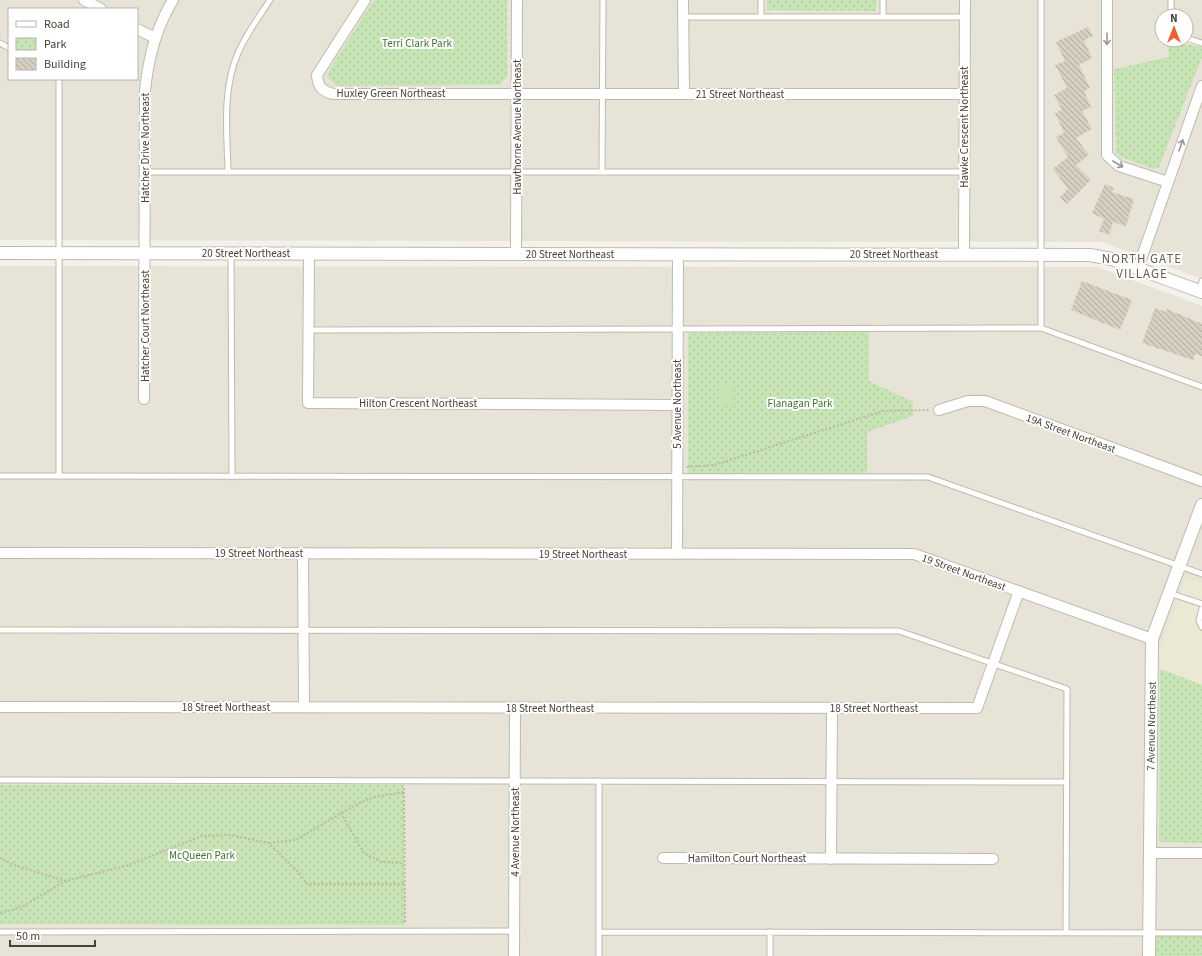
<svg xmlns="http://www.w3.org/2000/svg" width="1202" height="956" font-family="'Source Sans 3',sans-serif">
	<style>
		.residential { fill: #e7e4d7; fill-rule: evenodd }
		.education { fill: #ebe8d3 }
		.park { fill: url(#park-dots) }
		.pitch { fill: #c7e4b4 }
		.building { fill: url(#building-back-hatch) }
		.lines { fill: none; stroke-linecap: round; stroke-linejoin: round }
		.service-casing { stroke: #bebaac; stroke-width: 7 }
		.minor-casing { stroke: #bebaac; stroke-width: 12 }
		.tertiary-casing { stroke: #bebaac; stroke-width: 14 }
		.path { stroke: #bfb89e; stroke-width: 2; stroke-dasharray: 2 2; stroke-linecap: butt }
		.service { stroke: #fff; stroke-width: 5 }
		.minor { stroke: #fff; stroke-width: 10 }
		.tertiary { stroke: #fff; stroke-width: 12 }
		.oneway { stroke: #999891 }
		.labels { text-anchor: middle; stroke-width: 4; stroke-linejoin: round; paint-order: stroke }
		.park-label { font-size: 11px; fill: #3e742e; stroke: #fff }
		.street-label { font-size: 11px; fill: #464337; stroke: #fff }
		.quarter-label { font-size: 13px; letter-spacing: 1px; fill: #68624f; stroke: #fff }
	</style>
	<defs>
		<pattern id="park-dots" width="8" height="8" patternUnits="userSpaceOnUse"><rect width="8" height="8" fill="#c7e4b4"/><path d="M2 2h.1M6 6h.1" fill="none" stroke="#acc59b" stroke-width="1.8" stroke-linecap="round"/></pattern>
		<pattern id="building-back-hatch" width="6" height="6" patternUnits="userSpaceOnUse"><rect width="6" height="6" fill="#d4cfbf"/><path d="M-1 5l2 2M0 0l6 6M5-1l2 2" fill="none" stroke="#aeaa9c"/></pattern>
	</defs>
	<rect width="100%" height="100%" fill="#f3f1e9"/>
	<path class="residential" d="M0,0h1202v279l-100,-37 -1102,-2zM9,9h128v70h-128zM1162,16h24v24h-24z
		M0,266l1097,1 105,39v650h-1202z"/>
	<path class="education" d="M1186,577l16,6v102l-42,-16v-19z"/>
	<path class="park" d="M374,0h133v77l-8,8 -162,1 -10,-9 3,-8z
		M767,0h110l-1,11 -109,-1z
		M1168,41l34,6v10l-43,110 -5,2 -33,-12 -5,-4 -2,-84 55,-12z
		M869,332v49l44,21v14l-46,16v41l-179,1v-141z
		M1160,669l42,16v158l-43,-1z
		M0,785h404l1,140 -405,-1z
		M1155,936h47v20h-47z"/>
	<path class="pitch" d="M718,384h13v20h-13z"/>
	<path class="building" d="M1088,27l5,9 -9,4 8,18 -13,7 11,23 -6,3 7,16 -9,4 10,18 -16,9 13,17 -13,10 15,15 -24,24 -7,-7 8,-8 -15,-20 15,-12 -12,-20 8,-4 -9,-20 7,-3 -8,-15 13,-7 -12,-23 10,-4 -9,-19z
		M1105,184l9,4 -2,4 22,7 -8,27 -13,-4 -4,13 -10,-4 5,-12 -12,-6z
		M1082,281l50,19 -12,30 -49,-20z
		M1155,308l11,4 1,-3 35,15v32l-7,-2 -2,6 -51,-17z"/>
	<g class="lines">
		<defs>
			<path id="service" d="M761,0v17
				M883,0v17
				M1041,0v328
				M1171,16v-16
				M683,17h282
				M1186,38l16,5
				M0,43l9,5
				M59,79v397
				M228,171c-1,-39 -6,-81 10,-118 8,-19 21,-36 32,-53
				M145,172h819
				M602,172l1,-172
				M231,254l1,223
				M1199,290l3,-9
				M308,330l733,-2 161,59
				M0,476l928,1 274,97
				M1169,593l33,11
				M1202,609l-3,11 3,7
				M0,630l899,1 168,58 -1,244
				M0,780l1067,2
				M0,932l514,-1
				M599,932l603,1
				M599,956v-175
				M770,956v-24"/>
			<path id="minor" d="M84,0l17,9
				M365,0l-48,75c1,12 5,16 16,19h631
				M683,0l1,94
				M1107,0v155l12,11 49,16
				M137,29l18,9
				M309,254l-1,149 369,2
				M516,254l1,-254
				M964,255l1,-255
				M1138,268l64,-182
				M144,399l1,-308c3,-32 11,-63 28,-91
				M939,410l29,-9h17l217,80
				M0,553l914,1 238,85
				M303,553l1,154
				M677,554l1,-300
				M0,707l977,1 42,-117
				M1150,853h52
				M663,858l330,1
				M831,859l1,-151
				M514,956l1,-248"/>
			<path id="tertiary" d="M0,253l1090,2 22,4 90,33
				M1149,956l3,-317 50,-134"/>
		</defs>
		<use href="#service" class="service-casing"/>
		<use href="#minor" class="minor-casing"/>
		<use href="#tertiary" class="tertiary-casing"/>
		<path class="path" d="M687,467l27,-2 169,-54 47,-1
			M404,788l1,135
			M341,813l23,40 17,9 23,1
			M269,843l26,-3 62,-36 17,-7 30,-5
			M0,858l14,7 51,16
			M0,913l22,-6 43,-26 61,-15 76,-30 28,-1 39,8 30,30 8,11h97"/>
		<use href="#service" class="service"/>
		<use href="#minor" class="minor"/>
		<use href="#tertiary" class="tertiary"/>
	</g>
	<defs><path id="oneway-shaft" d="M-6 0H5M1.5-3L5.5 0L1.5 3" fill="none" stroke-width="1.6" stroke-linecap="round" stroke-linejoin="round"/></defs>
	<g class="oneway">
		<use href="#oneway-shaft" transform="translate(1107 39) rotate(90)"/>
		<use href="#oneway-shaft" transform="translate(1181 145) rotate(-71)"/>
		<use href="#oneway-shaft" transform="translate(1118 164) rotate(30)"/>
	</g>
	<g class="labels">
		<g class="park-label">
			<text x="417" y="47">Terri Clark Park</text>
			<text x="800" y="407">Flanagan Park</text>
			<text x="202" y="859">McQueen Park</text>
		</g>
		<g class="street-label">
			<text x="391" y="97">Huxley Green Northeast</text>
			<text x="740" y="98">21 Street Northeast</text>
			<text transform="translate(517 127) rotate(-90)" y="4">Hawthorne Avenue Northeast</text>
			<text transform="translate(964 127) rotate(-90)" y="4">Hawke Crescent Northeast</text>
			<text transform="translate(145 148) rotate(-90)" y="4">Hatcher Drive Northeast</text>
			<text x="246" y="257">20 Street Northeast</text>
			<text x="570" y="258">20 Street Northeast</text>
			<text x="894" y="258">20 Street Northeast</text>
			<text transform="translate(145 326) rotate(-90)" y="4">Hatcher Court Northeast</text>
			<text x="418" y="407">Hilton Crescent Northeast</text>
			<text transform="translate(677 404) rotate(-90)" y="4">5 Avenue Northeast</text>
			<text transform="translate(1071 433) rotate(20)" y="4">19A Street Northeast</text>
			<text x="259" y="557">19 Street Northeast</text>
			<text x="583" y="558">19 Street Northeast</text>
			<text transform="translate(964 572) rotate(20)" y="4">19 Street Northeast</text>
			<text x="226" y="711">18 Street Northeast</text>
			<text x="550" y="712">18 Street Northeast</text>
			<text x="874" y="712">18 Street Northeast</text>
			<text transform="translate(1151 726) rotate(-89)" y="4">7 Avenue Northeast</text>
			<text transform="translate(515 832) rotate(-90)" y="4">4 Avenue Northeast</text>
			<text x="747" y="862">Hamilton Court Northeast</text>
		</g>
		<g class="quarter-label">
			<text x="1142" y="263">NORTH GATE<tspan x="1142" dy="15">VILLAGE</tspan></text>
		</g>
	</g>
	<rect x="8" y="8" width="130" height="72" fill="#ffffff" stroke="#b5b4af"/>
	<rect x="16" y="21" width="20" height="6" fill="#ffffff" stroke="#b5b4af"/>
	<text x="44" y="28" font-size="12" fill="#464337">Road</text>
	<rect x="16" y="38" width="20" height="12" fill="url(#park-dots)" stroke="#b5b4af"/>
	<text x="44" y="48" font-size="12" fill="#464337">Park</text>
	<rect x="16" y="58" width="20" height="12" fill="url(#building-back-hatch)" stroke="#b5b4af"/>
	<text x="44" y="68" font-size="12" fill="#464337">Building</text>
	<g transform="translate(1174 28)"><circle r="19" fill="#ffffff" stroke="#b5b4af"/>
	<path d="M0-3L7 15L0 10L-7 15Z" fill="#eb6328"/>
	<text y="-6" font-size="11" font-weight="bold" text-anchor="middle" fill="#464337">N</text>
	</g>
	<path d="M10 940v6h85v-6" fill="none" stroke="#464337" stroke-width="2"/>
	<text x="16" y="940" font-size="12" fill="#464337" stroke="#ffffff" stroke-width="3" paint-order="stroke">50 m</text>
</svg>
